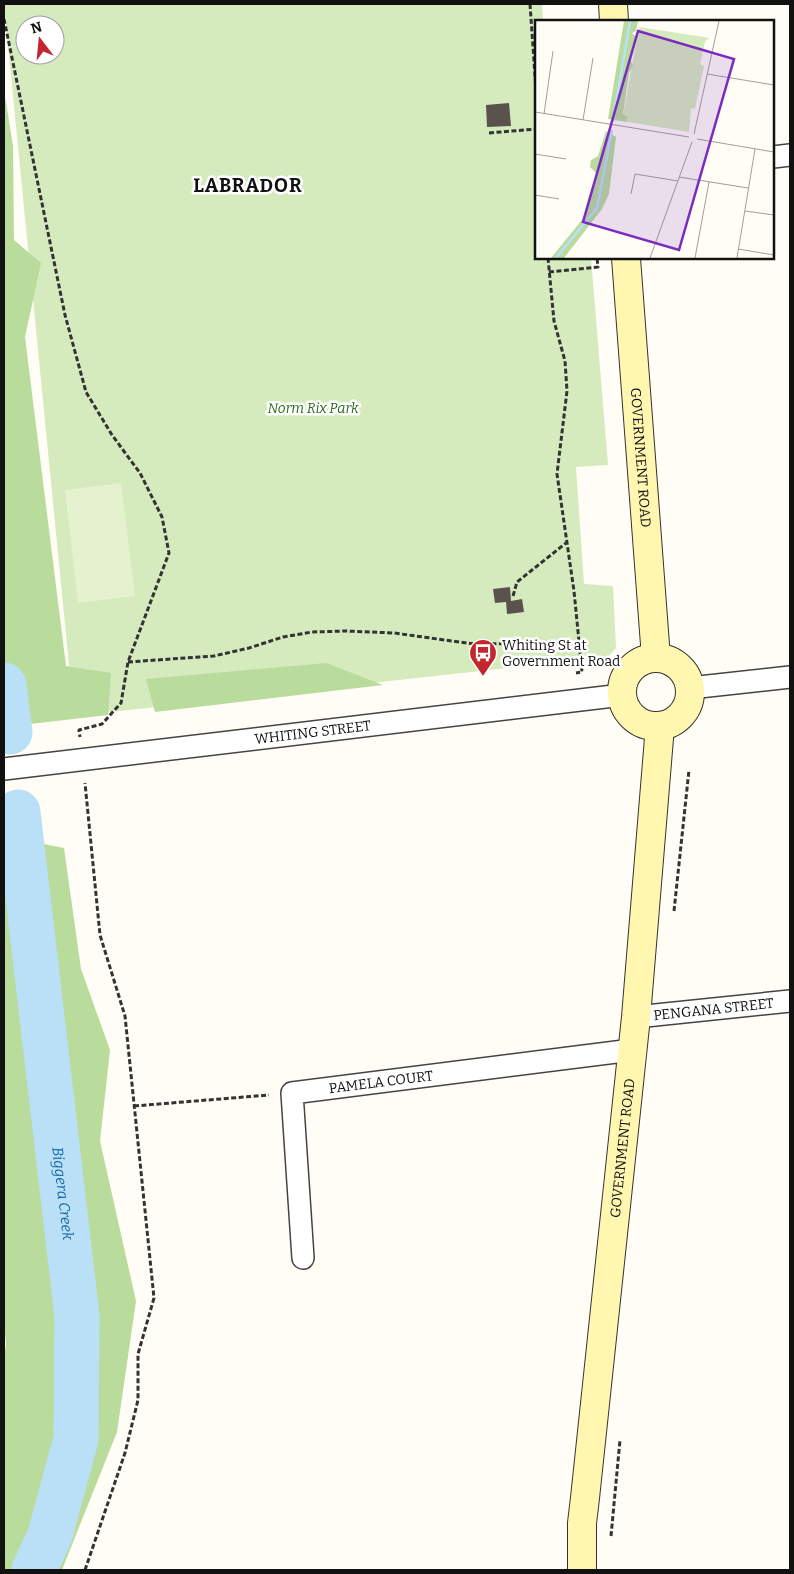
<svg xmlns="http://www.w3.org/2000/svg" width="794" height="1574" font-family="Bitter,serif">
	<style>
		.green { fill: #d5ebbd; fill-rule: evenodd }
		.forest { fill: #b9dc9c }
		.pitch { fill: #e6f2cf }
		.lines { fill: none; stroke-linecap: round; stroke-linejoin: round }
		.river { stroke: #b9e0f7; stroke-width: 45 }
		.building { fill: #5a524d }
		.minor-casing { stroke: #444; stroke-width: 24 }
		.secondary-casing { stroke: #333; stroke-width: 30 }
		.path { stroke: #333; stroke-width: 3; stroke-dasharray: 5 2.5; stroke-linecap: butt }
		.minor { stroke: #fff; stroke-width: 21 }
		.secondary { stroke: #fff6b0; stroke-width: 28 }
		.labels { text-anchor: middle; stroke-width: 5; stroke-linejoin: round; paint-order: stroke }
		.park-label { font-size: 14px; font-style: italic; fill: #2f6b1f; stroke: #fff }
		.street-label { font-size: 14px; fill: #111; stroke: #fff }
		.poi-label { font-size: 14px; fill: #111; stroke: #fff; text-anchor: start }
		.water-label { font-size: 15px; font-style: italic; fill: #1768a6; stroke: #fff }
		.district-label { font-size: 19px; font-weight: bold; letter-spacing: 1px; fill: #111; stroke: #fff }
		.inset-river { fill: none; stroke: #b9e0f7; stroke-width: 2.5 }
		.inset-road { fill: none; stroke: #a09f9a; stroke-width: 1 }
		.view { fill: #7b2cbf; fill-opacity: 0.15; stroke: #7b2cbf; stroke-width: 2.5 }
		.inset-edge { fill: none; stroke: #111; stroke-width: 2.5 }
	</style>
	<rect width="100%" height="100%" fill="#fffdf5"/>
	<path class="green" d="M4,4h538l1,17h-7v237h55l17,207 -32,2 8,117 29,2 3,62 -8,9 -534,59zM25,25h30v30h-30z"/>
	<path class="forest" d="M4,90l9,56 1,94 27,23 -16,74 41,329 45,7 -3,42 -104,12z
		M326,663l57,22 -228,27 -9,-33z
		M4,836l60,12 17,121 29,81 -10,91 36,160 -19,131 -55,138h-58v-214l2,-11 -2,-24z"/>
	<path class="pitch" d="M121,483l14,113 -57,7 -13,-113z"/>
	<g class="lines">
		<g class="river">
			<path d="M4,685l6,47"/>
			<path id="s1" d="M18,812l59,504 -1,123 -26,96 -16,35"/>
		</g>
	</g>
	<path class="building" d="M509,103l2,23 -24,1 -1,-22z
		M510,587l1,14 11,-2 2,13 -17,2 -1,-12 -11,1 -2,-14z"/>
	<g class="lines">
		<defs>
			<g id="minor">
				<path d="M773,157l17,-2"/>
				<path d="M690,688l100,-11"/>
				<path id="s2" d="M4,769l618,-74"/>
				<path id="s3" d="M636,1017l154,-16"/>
				<path id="s4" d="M303,1258l-11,-165 340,-43"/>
			</g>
			<g id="secondary">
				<path d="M613,4l1,17"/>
				<path id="s5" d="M626,258l30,400"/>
				<circle cx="656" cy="692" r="34"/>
				<path id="s6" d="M582,1570v-47l3,-25 51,-481 24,-291"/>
			</g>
		</defs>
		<use href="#minor" class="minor-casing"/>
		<use href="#secondary" class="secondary-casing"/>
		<path class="path" d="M4,4h1
			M530,4l6,86
			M4,19l61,296 21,77 26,43 28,38 22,44 7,36 -41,109 -7,41 -19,21 -23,6 1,7
			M489,133l47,-4
			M548,258l6,63 11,40 2,30 -10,83 17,117 8,81 -6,1
			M549,272l49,-5 -1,-9
			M513,596l4,-14 49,-39
			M128,662l86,-6 35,-8 34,-11 29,-5 34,-1 48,2 80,11 105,-1
			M674,911l15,-141
			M134,1106l135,-11
			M611,1536l9,-96
			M85,1570l40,-117 13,-53v-46l16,-56 -29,-282 -25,-81 -15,-152"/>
		<use href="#minor" class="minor"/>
		<use href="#secondary" class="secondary"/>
	</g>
	<defs>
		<symbol id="bus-pin" viewBox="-11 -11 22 30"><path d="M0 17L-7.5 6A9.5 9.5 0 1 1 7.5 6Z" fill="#c4262e" stroke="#fff"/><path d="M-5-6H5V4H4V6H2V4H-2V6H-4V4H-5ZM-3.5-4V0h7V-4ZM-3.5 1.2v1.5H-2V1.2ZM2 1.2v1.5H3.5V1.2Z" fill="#fff"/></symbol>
	</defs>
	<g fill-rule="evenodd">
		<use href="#bus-pin" x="467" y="637" width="32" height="43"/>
	</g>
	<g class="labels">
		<g class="park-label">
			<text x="313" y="413">Norm Rix Park</text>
		</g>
		<g class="street-label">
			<text dy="5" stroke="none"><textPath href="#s5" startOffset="200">GOVERNMENT ROAD</textPath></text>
			<text dy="5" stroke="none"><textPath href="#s2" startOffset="311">WHITING STREET</textPath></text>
			<text dy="5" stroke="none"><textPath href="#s3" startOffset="78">PENGANA STREET</textPath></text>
			<text dy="5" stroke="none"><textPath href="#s4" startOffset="255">PAMELA COURT</textPath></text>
			<text dy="5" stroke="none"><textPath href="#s6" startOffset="424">GOVERNMENT ROAD</textPath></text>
		</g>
		<g class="poi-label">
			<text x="502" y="650">Whiting St at<tspan x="502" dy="16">Government Road</tspan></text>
		</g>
		<g class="water-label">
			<text dy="5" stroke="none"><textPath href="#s1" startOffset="384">Biggera Creek</textPath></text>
		</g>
		<g class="district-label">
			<text x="248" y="192">LABRADOR</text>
		</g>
	</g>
	<g transform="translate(535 20)">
		<rect width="239" height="239" fill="#fffdf5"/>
		<path d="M104,7l71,11 -5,3 -5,23 4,2 -9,43 -4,-1 -2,24 -67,-11z" fill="#d5ebbd"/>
		<path d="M89,1h14l-2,10 -4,2 4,4 -5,24 2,4 -4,8 -6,41 5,3 -2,5 -18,-3zM71,111l10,6 -7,57 -7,15 -38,49h-13l35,-43 10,-42 -6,-6 1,-7 7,-4z" fill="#b9dc9c"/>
		<path class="inset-river" d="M78,101l17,-100M21,238l41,-50 15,-78"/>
		<path class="inset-road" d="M172,54l67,11M0,92l154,25M9,94l9,-63M48,100l10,-62M159,114l25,-113M162,119l77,13M0,134l31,5M144,157l69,11M96,174l4,-20 43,7M0,175l24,4M210,191l29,4M203,229l36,6M115,238l42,-116M160,238l14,-76M202,238l18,-109"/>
		<path class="view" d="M103,11l96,28 -55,191 -96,-28z"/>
		<rect width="239" height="239" class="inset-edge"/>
	</g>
	<rect width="794" height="1574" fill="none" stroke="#111111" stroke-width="10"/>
	<g transform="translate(40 40) rotate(344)"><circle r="24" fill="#ffffff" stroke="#a0a0a0"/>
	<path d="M0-4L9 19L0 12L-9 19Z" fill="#c4262e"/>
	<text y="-8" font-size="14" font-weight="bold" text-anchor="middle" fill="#111111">N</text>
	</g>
</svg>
